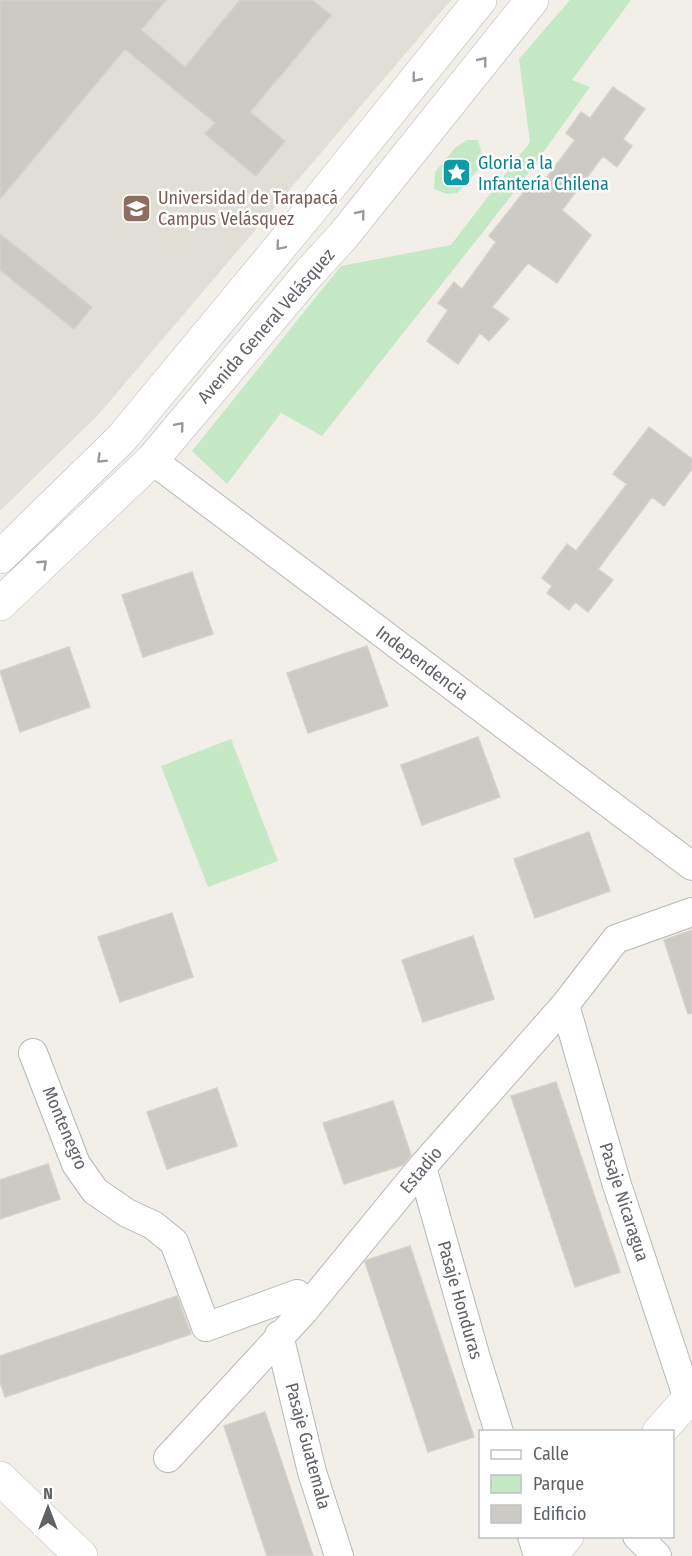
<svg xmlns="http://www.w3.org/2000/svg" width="692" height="1556" font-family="'Fira Sans Condensed',sans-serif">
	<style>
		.education { fill: #e1ded6 }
		.green { fill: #c5e8c5 }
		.building { fill: #cccac5; stroke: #d6d1c6; stroke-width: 1.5 }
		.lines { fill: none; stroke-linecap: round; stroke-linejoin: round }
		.street-casing { stroke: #b5b8bc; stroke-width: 30 }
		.secondary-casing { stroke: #b6babf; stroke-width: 34 }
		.street { stroke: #fff; stroke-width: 28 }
		.secondary { stroke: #fff; stroke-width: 33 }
		.oneway { stroke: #979a9d }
		.labels { text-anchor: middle; stroke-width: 5; stroke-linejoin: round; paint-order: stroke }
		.culture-label { font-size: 18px; fill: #0d838f; stroke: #fff; text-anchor: start }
		.education-label { font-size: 18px; fill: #785e54; stroke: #fff; text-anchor: start }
		.street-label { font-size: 18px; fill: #5f6368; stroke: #fff }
	</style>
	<rect width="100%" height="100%" fill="#f1efe8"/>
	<path class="education" d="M0,0h451l-353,415 -98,96z"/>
	<path class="green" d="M570,0h61l-59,80 18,7 -74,103 -194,246 -41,-23 -54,71 -35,-33 149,-185 110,-21 79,-103 -11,-83z
		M467,140h11l5,18 -4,11 -22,24 -11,1 -12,-5 1,-17 20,-24z
		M231,739l47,122 -70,26 -47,-121z"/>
	<path class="building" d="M0,0h166l-25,30 44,37 55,-67h72l19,15 -81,97 35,29 -29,35 -51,-42 10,-11 -90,-74 -125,150z
		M613,87l32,22 -22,30 9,7 -15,21 -14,-11 -41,54 29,25 -34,48 -29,-20 -36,44 17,12 -20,22 -9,-8 -22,31 -31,-23 21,-31 -10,-7 16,-21 8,7 34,-47 -7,-6 38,-48 8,5 40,-53 -9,-7 15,-21 9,6z
		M0,234l92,73 -18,22 -74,-59z
		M649,427l43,32v10l-28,37 -12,-9 -54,72 15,11 -25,32 -13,-10 -6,8 -22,-17 5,-7 -10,-8 25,-34 9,7 51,-67 -14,-10z
		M192,572l21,62 -70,23 -21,-62z
		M367,646l21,60 -80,27 -21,-60z
		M69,647l21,60 -70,25 -20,-61z
		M478,737l22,60 -78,28 -21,-60z
		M589,832l21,59 -75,27 -21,-59z
		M172,913l21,64 -73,25 -22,-65z
		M692,930v83l-4,1 -24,-74z
		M473,936l21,63 -71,23 -21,-62z
		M556,1082l64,190 -45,15 -64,-191z
		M217,1088l20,58 -70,23 -20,-57z
		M393,1101l18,54 -8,10 -59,19 -21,-61z
		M48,1164l12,35 -60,20v-39z
		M410,1246l64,191 -46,15 -63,-190 2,-2z
		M177,1296l14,38 -186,63 -5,-15v-26z
		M265,1412l48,144h-46l-43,-130z"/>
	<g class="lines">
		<defs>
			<path id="street" d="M152,460l540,406
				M565,1005l52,180 71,214
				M33,1053l43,111 19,27 32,22 26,12 21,17 32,85 91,-33 6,18
				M422,1167l54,191 23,74
				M279,1335l33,137 27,84
				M168,1458l135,-146 119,-145 143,-162 51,-66 76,-27
				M532,1536l6,20
				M637,1536l20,20"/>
			<path id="secondary" d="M0,557l121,-118 188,-227 171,-212
				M0,604l152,-144 158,-188 33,-36 189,-236
				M659,1432l33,-37
				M0,1478l81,78
				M550,1556l17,-20"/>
		</defs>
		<use href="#street" class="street-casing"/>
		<use href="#secondary" class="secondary-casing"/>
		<use href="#street" class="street"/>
		<use href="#secondary" class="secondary"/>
	</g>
	<defs><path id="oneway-chevron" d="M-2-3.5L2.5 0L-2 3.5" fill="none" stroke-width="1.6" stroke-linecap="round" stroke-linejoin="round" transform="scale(1.5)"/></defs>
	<g class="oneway">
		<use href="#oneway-chevron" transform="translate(483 61) rotate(-51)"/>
		<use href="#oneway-chevron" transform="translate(416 78) rotate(129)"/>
		<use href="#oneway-chevron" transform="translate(361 214) rotate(-51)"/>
		<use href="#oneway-chevron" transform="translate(280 246) rotate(130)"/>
		<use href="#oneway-chevron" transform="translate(180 426) rotate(-50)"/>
		<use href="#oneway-chevron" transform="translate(101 459) rotate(136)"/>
		<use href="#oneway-chevron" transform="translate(43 564) rotate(-43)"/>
	</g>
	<defs>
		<symbol id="sight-square" viewBox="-11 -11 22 22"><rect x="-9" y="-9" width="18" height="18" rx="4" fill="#0f9aa8" stroke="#fff"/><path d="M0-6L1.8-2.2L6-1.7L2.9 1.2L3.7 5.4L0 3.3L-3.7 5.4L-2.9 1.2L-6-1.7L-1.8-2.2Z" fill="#fff"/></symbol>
		<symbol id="university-square" viewBox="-11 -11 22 22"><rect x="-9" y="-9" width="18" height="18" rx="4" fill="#8d6e63" stroke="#fff"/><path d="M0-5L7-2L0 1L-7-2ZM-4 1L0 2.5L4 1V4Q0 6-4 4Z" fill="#fff"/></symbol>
	</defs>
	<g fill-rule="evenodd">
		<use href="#sight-square" x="440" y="156" width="33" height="33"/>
		<use href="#university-square" x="120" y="192" width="33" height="33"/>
	</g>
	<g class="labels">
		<g class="culture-label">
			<text x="478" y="169">Gloria a la<tspan x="478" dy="21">Infantería Chilena</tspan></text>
		</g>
		<g class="education-label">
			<text x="158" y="204">Universidad de Tarapacá<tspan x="158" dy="21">Campus Velásquez</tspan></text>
		</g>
		<g class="street-label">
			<text transform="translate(266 326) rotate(-49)" y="6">Avenida General Velásquez</text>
			<text transform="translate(422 663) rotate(37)" y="6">Independencia</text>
			<text transform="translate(65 1128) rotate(67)" y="6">Montenegro</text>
			<text transform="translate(421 1170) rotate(-50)" y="6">Estadio</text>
			<text transform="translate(624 1202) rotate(72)" y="6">Pasaje Nicaragua</text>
			<text transform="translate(460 1300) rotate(74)" y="6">Pasaje Honduras</text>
			<text transform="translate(308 1446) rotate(75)" y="6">Pasaje Guatemala</text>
		</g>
	</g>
	<rect x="479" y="1430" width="195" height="108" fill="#ffffff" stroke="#bfc1c3" stroke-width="1.5"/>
	<rect x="491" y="1450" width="30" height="9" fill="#ffffff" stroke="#bfc1c3" stroke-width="1.5"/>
	<text x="533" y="1460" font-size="18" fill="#5f6368">Calle</text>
	<rect x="491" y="1475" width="30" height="18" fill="#c5e8c5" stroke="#bfc1c3" stroke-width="1.5"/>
	<text x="533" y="1490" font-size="18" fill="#5f6368">Parque</text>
	<rect x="491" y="1505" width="30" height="18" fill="#cccac5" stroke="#bfc1c3" stroke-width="1.5"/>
	<text x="533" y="1520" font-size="18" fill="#5f6368">Edificio</text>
	<g transform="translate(48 1508)" stroke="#ffffff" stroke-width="4.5" paint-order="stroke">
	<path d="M0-4.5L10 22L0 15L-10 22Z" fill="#5f6368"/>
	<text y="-9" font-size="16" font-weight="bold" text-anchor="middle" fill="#5f6368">N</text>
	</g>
</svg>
